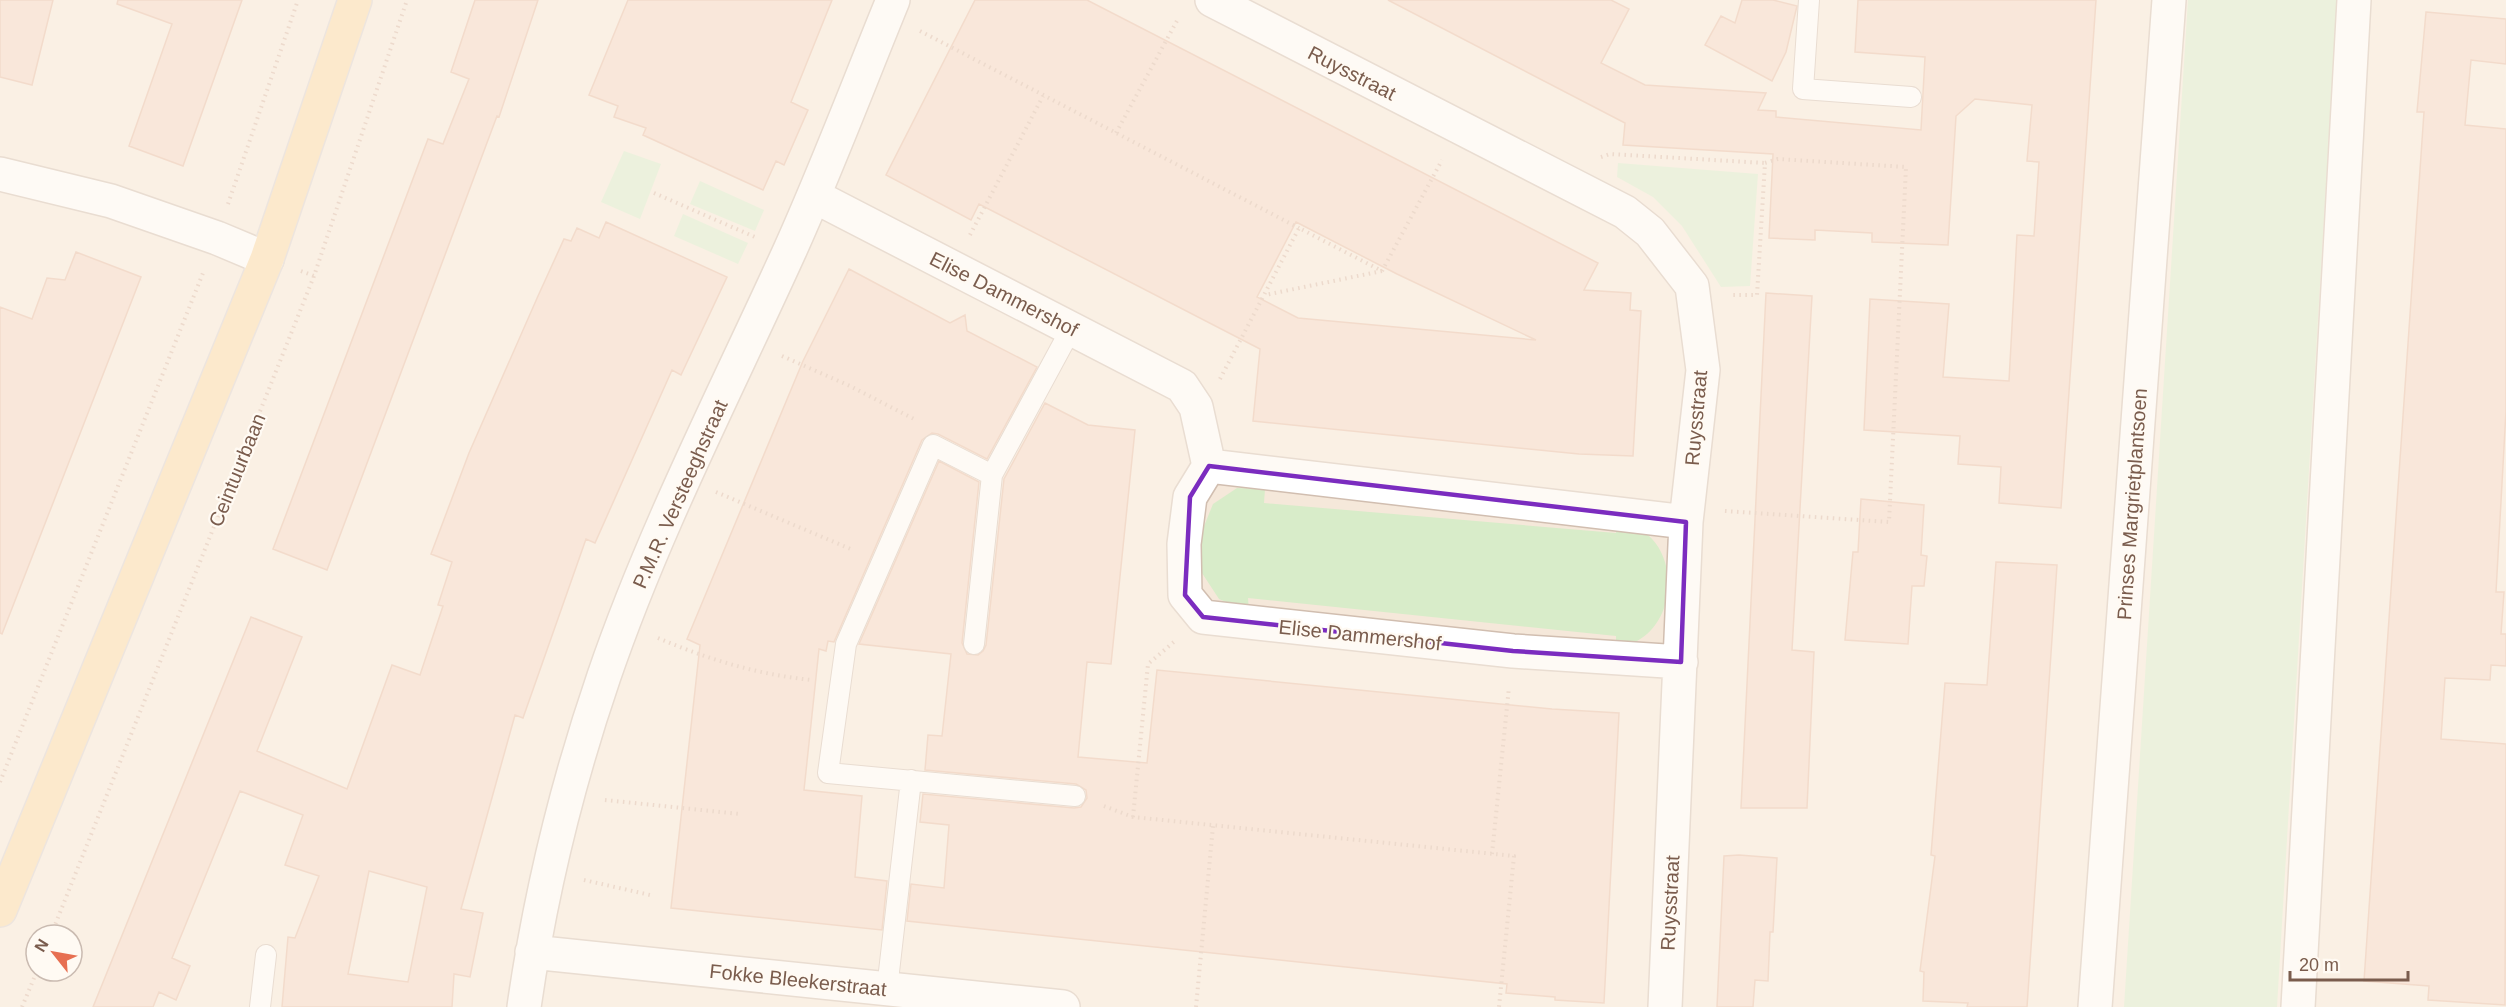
<svg xmlns="http://www.w3.org/2000/svg" width="2506" height="1007" font-family="Helvetica,sans-serif">
	<style>
		.residential { fill: #f5e8da; fill-rule: evenodd }
		.green { fill: #d8ecc9 }
		.building { fill: #f3d5c3; stroke: #e6bba3; stroke-width: 1.5; fill-rule: evenodd }
		.lines { fill: none; stroke-linecap: round; stroke-linejoin: round }
		.lane-casing { stroke: #d1beb0; stroke-width: 22 }
		.street-casing { stroke: #d1beb0; stroke-width: 36 }
		.primary-casing { stroke: #dad1cd; stroke-width: 36 }
		.path { stroke: #d9b8a5; stroke-width: 4; stroke-dasharray: 1.5 4.5; stroke-linecap: butt }
		.lane { stroke: #fff; stroke-width: 20 }
		.street { stroke: #fff; stroke-width: 33 }
		.primary { stroke: #fbd9a5; stroke-width: 33 }
		.marked { fill: none; stroke: #7b2cbf; stroke-width: 4.5; stroke-linejoin: round }
		.labels { text-anchor: middle; stroke-width: 4.5; stroke-linejoin: round; paint-order: stroke }
		.street-label { font-size: 20px; fill: #7a5c4d; stroke: #fffaf3 }
	</style>
	<rect width="100%" height="100%" fill="#fdf6ec"/>
	<path class="residential" d="M0,0h2506v1007h-2506zM36,935h36v36h-36z"/>
	<path class="green" d="M2188,0h149l-60,1007h-153z
		M624,151l37,13 -21,55 -39,-17z
		M1618,163l140,11 -8,112 -29,1 -39,-61 -29,-29 -36,-20z
		M700,181l64,29 -9,21 -65,-27z
		M683,214l65,29 -10,21 -64,-28z
		M1237,488l28,1 -1,14 352,30 1,-10c60,3 68,92 20,118 -7,4 -13,8 -21,7v-12l-368,-38 1,14 -30,-13 -19,-29v-34l13,-32z"/>
	<path class="building" d="M0,0h53l-21,85 -32,-8z
		M118,0h124l-59,166 -54,-20 43,-122 -55,-20z
		M475,0h63l-39,117 -2,-1 -170,454 -54,-21 155,-410 15,5 26,-65 -18,-7z
		M628,0h204l-41,102 17,8 -24,55 -8,-4 -13,29 -120,-55 3,-7 -32,-11 4,-11 -29,-11z
		M975,0h112l511,263 -14,27 47,3 -1,17 11,1 -8,145 -54,-2 -326,-33 7,-72 -281,-145 -8,16 -85,-45zM1296,222l101,52 139,66 -238,-22 -41,-21z
		M1388,0h223l18,9 -28,54 44,22 121,8 -8,17 18,1v6l145,13 4,-73 -70,-5 3,-52h238l-35,508 -62,-5 2,-36 -43,-3 2,-28 -96,-6 6,-131 79,5 -6,73 66,4 8,-146 17,1 5,-74 -12,-1 5,-56 -57,-6 -19,17 -8,129 -76,-3v-9l-57,-3v10l-46,-2 4,-84 -150,-9 2,-22z
		M1742,0h31l24,6 -11,46 -14,29 -67,-36 16,-29 14,7z
		M2426,12l80,7v45l-35,-4 -6,65 41,4v282l-10,181h8l-3,42h5v32l-15,-1 -1,15 -45,-2 -4,61 65,5 -1,261 -77,-5 1,-14 -65,-5 60,-869h-7z
		M606,222l121,55 -46,98 -9,-5 -77,173 -9,-4 -63,179 -8,-3 -54,194 22,4 -13,64 -16,-3 -2,33h-170l6,-70 7,1 24,-62 -34,-11 18,-50 -63,-24 -68,167 18,8 -14,34 -17,-8 -6,15h-60l158,-390 51,20 -45,114 90,38 45,-124 28,10 23,-69 -5,-1 14,-43 -21,-8 38,-101 69,-157 26,-57 7,2 6,-13 22,10zM369,871l58,16 -19,95 -60,-8z
		M76,252l65,25 -139,357 -2,-1v-326l32,12 15,-41 18,2z
		M849,269l101,54 15,-8 2,16 70,36 -50,92 -49,-25 -6,-1 -10,7 -88,202 -6,-1 -2,10 -7,-2 -15,141 58,6 -7,81 32,4 -5,49 -211,-22 29,-263 -13,-6 116,-278z
		M1766,293l46,3 -20,354 22,2 -7,156h-66z
		M1045,403l43,22 47,5 -24,234 -24,-2 -9,95 69,6 10,-93 395,39 67,4 -15,290 -49,-3v-3l-49,-4 1,-9 -600,-63 4,-37 33,4 5,-63 -29,-3 3,-28 151,14 7,-1 6,-9 -1,-8 -10,-6 -151,-14 3,-35 14,1 9,-82 -92,-10 80,-183 40,21 -17,161 5,11 11,1 5,-4 3,-6 18,-166z
		M1861,499l63,6 -3,50 6,1 -3,30h-12l-4,58 -63,-4 8,-88h5z
		M1996,562l61,3 -30,442h-60l1,-4 -45,-2 1,-29 -4,-1 15,-115 -4,-1 14,-172 42,2z
		M1739,855l38,3 -4,74h-3l-2,49 -13,-1 -2,27h-36l7,-151z"/>
	<g class="lines">
		<defs>
			<path id="lane" d="M1809,0l-6,89 108,8
				M992,475l79,-146
				M974,644l18,-169 -59,-30 -87,199 -18,129 247,23
				M887,989l24,-209
				M260,1007l6,-52"/>
			<path id="street" d="M1212,0l413,212 25,20 42,54 11,84 -17,152 -21,485
				M0,174l111,27 106,37 50,21
				M814,196l368,190 14,21 13,59 -19,31 -6,47 1,51 18,22 310,34 168,11
				M1209,466l477,56
				M532,952l531,55
				M524,1007c16,-112 43,-223 80,-331 50,-146 122,-285 186,-426 37,-82 69,-167 103,-250
				M2095,1007l74,-1007
				M2298,1007l56,-1007"/>
			<path id="primary" d="M0,910l267,-651 88,-259"/>
		</defs>
		<use href="#lane" class="lane-casing"/>
		<use href="#street" class="street-casing"/>
		<use href="#primary" class="primary-casing"/>
		<path class="path" d="M920,31l379,197
			M1116,133l63,-116
			M1601,157l9,-3 155,9
			M654,193l101,44
			M228,204l70,-204
			M970,235l73,-139
			M301,271l13,5
			M1382,271l60,-111
			M782,356l68,30 66,34
			M1220,379l79,-151 83,43 -117,24
			M716,492l137,58
			M1725,511l164,11 17,-355 -128,-8 -13,4 -8,132h-27
			M658,638c49,21 101,37 154,42
			M0,782l203,-509
			M605,800l135,14
			M1104,806l29,11 381,39 -15,151
			M1133,817l15,-153 27,-23
			M1492,854l17,-167
			M584,880l66,15
			M51,935l263,-659 93,-276
			M22,1007l15,-36
			M1196,1007l17,-181"/>
		<use href="#lane" class="lane"/>
		<use href="#street" class="street"/>
		<use href="#primary" class="primary"/>
	</g>
	<path d="M0 0H2506V1007H0ZM1209,466l477,56 -5,140 -168,-11 -310,-34 -18,-22 5,-98z" fill="#fdf6ec" fill-opacity=".55" fill-rule="evenodd"/>
	<path class="marked" d="M1209,466l477,56 -5,140 -168,-11 -310,-34 -18,-22 5,-98z"/>
	<g class="labels">
		<g class="street-label">
			<text transform="translate(1352 73) rotate(27)" y="7">Ruysstraat</text>
			<text transform="translate(1004 294) rotate(27)" y="7">Elise Dammershof</text>
			<text transform="translate(1696 418) rotate(-85)" y="7">Ruysstraat</text>
			<text transform="translate(237 470) rotate(-68)" y="7">Ceintuurbaan</text>
			<text transform="translate(680 494) rotate(-66)" y="7">P.M.R. Versteeghstraat</text>
			<text transform="translate(2132 504) rotate(-86)" y="7">Prinses Margrietplantsoen</text>
			<text transform="translate(1360 635) rotate(6)" y="7">Elise Dammershof</text>
			<text transform="translate(1670 903) rotate(-87)" y="7">Ruysstraat</text>
			<text transform="translate(798 980) rotate(6)" y="7">Fokke Bleekerstraat</text>
		</g>
	</g>
	<g transform="translate(54 953) rotate(301)"><circle r="28" fill="#fffaf3" stroke="#cabbb1" stroke-width="1.5"/>
	<path d="M0-4.5L10 22L0 15L-10 22Z" fill="#e76f51"/>
	<text y="-9" font-size="16" font-weight="bold" text-anchor="middle" fill="#7a5c4d">N</text>
	</g>
	<path d="M2290 971v9h118v-9" fill="none" stroke="#7a5c4d" stroke-width="3"/>
	<text x="2299" y="971" font-size="18" fill="#7a5c4d" stroke="#fffaf3" stroke-width="4.5" paint-order="stroke">20 m</text>
</svg>
